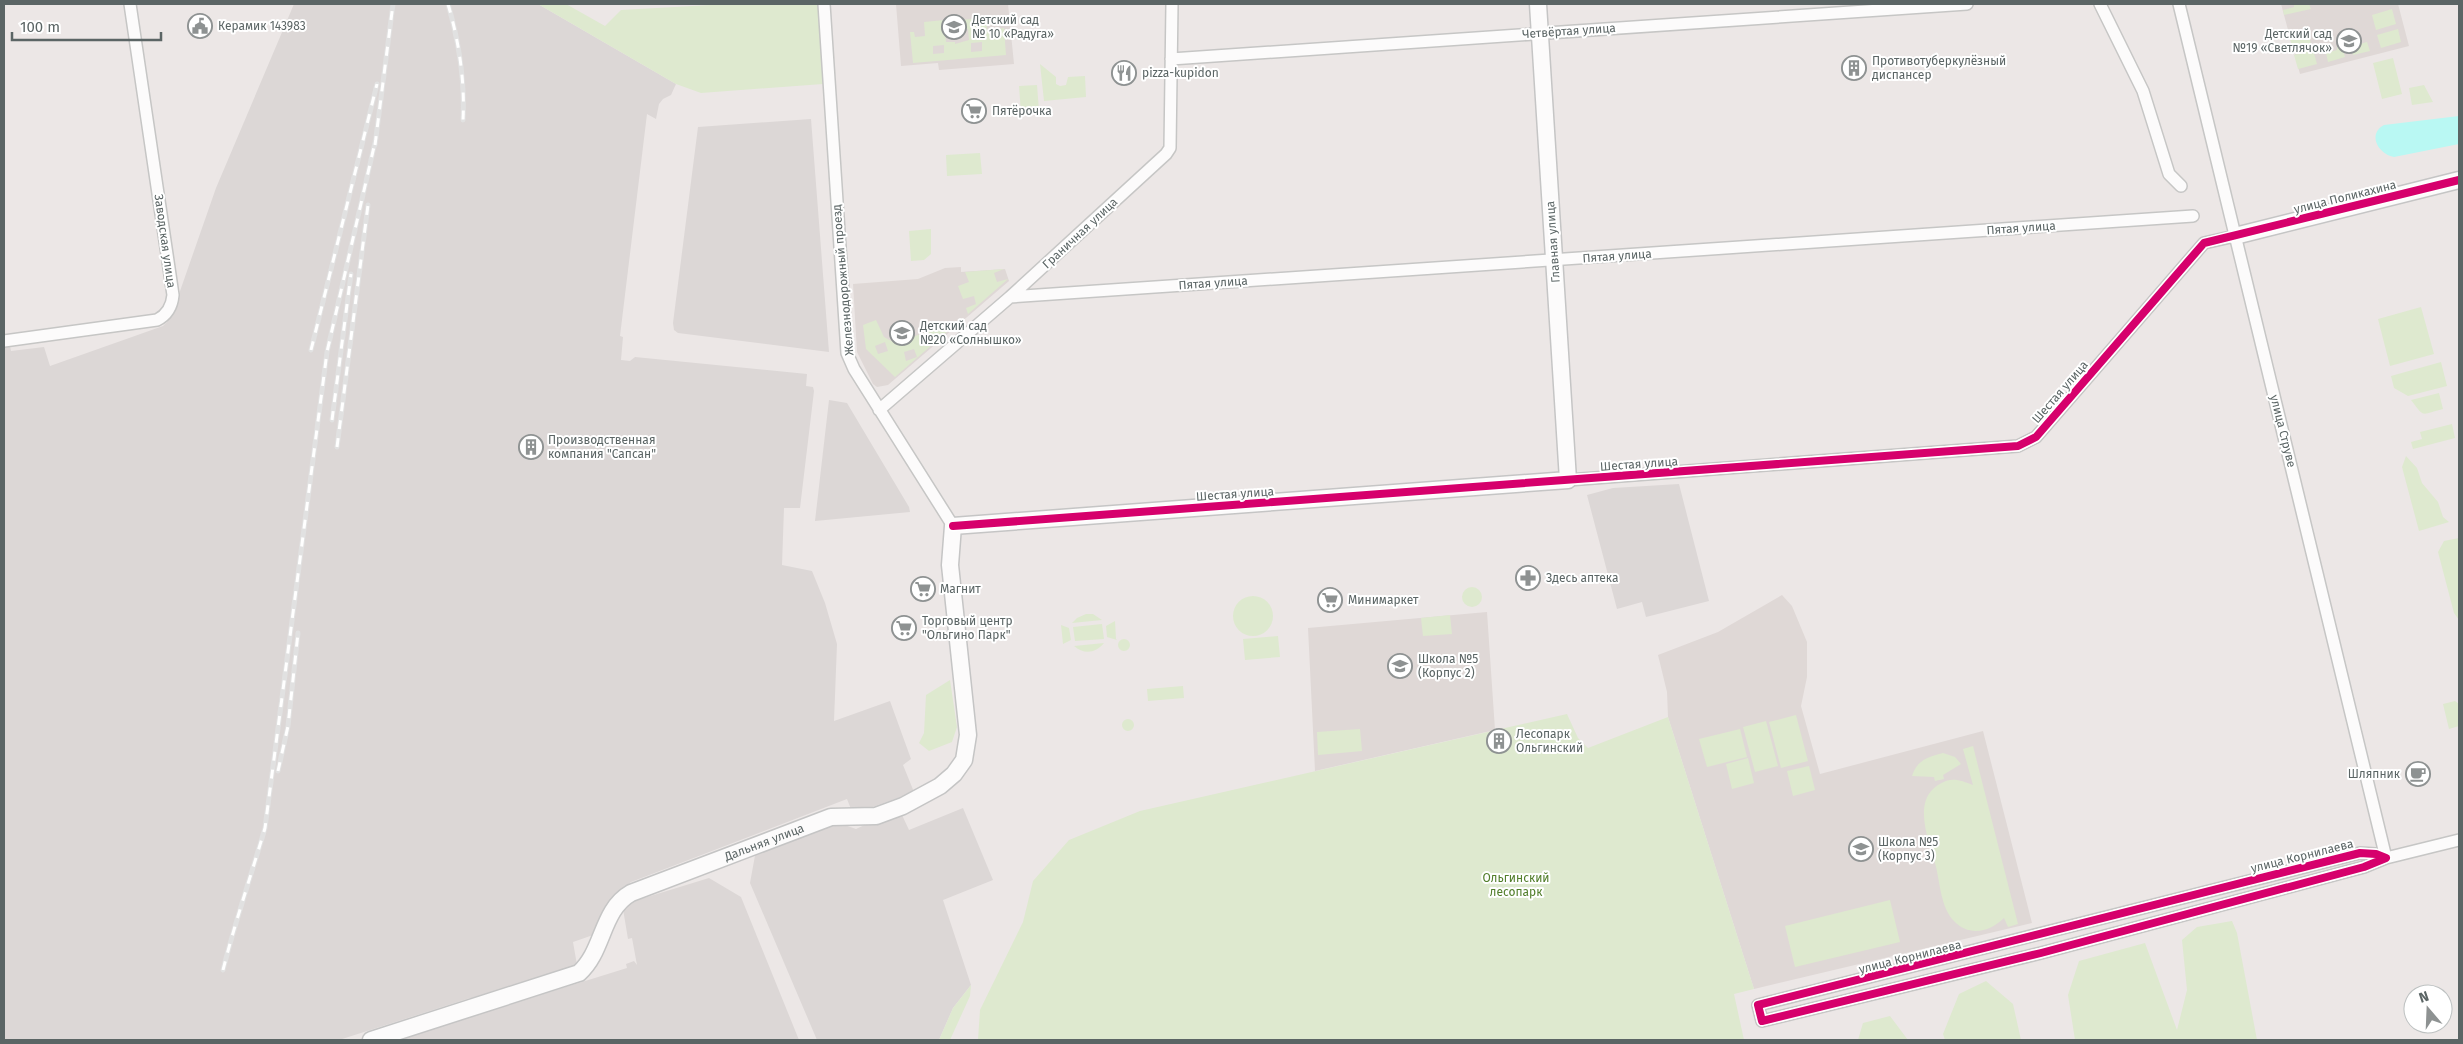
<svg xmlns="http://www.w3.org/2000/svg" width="2463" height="1044" font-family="'Fira Sans',sans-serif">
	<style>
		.industrial { fill: #dcd7d6 }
		.education { fill: #dfd8d6 }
		.green { fill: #dee9cf; fill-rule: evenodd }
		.water { fill: #b9f8f3 }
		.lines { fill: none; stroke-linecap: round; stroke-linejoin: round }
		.street-casing { stroke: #c6c6c5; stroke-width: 14 }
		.secondary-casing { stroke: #c5c5c5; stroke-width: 19 }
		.street { stroke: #fcfbfb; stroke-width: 11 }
		.secondary { stroke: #fcfbfb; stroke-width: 16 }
		.rail-casing { stroke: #e1e1e1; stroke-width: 5 }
		.rail { stroke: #fff; stroke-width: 3; stroke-dasharray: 9; stroke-linecap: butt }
		.cycleway-casing { stroke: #fff; stroke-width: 11 }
		.cycleway { stroke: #d6006c; stroke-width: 8 }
		.labels { text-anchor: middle; stroke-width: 4; stroke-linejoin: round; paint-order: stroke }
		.poi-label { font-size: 12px; fill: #5b6565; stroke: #fff; text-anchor: start }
		.street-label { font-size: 12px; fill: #5b6565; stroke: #fff }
		.park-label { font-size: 12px; fill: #517e2a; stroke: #fff }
	</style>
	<rect width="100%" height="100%" fill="#ece7e6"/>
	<path class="industrial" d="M294,4h244l138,80 -5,11 -8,4 -4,5 -3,15 -9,-5 -27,222 3,1 -2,23 9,1 5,-4 172,17 -1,12 7,1 1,4 -14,117h-16l-2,57 30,6 13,32 12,41 -3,77 56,-20 21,58 -8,6 11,27 -61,22 -6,-15 -216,83 -11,9 -24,43 -23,8 4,23 -98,34 -9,-1 -131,42h-335v-693l6,-1 1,5 33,-4 6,19 113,-40 4,-4 5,-8 44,-126z
		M811,119l18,233 -151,-19 -4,-3 -1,-7 25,-196z
		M829,400l18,3 62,104 1,5 -95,9z
		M1679,484l30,117 -63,16 -4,-15 -25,7 -30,-114 26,-7z
		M963,808l30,72 -50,20 28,85 -18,23 -14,32h-122l-67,-157 6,-33 80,-28 20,7 13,-6 1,2 8,-3 2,2 22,-9 7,15z
		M709,878l32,19 58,143h-404l232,-72 -1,-4 8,-3 3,4 -5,-27 -4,1 -5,-30 8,-7z"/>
	<path class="education" d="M896,4h112l6,60 -75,6 -1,-7 -37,3z
		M2281,4h117l11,42 -109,28z
		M961,267v5l44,-3 4,12 -121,104 -11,2 -4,-3 -16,-32 -4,-68 65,-5 27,-11z
		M1782,595l10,11 15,36v35l-6,29 19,68 163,-43 49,192 -278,66 -86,-272 -1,-25 -9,-37 60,-23z
		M1487,612l8,118 -180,41 -7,-143z"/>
	<path class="green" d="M538,4h28l39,22 16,-16 107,-6h90l5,80 -122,9 -25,-9z
		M2294,4h15l2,5 -27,6 -1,-5 11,-3z
		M2392,9l4,15 -20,6 -4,-15z
		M986,18l1,13 17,-3 2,27 -93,8 -3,-31h4l1,5 10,-1 -1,-14 20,-2 2,22h9v2l14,-4 -1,-11h-9v-9zM982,42v9l-11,1v-9zM944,45v8l-11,1v-8z
		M2398,29l3,13 -20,6 -4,-13z
		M2308,31l3,13 -18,5 -4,-13z
		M2354,42l2,3 11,-3 3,9 -17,4 -3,-11z
		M2342,46l3,11 -17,5 -2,-9 11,-3v-3z
		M2313,50l4,14 -19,5 -4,-14z
		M2393,58l9,36 -20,5 -9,-36z
		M1040,64l16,13v7l4,2 6,-1 2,-8 17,-1 1,21 -42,4z
		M1037,85l2,26 -18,2 -2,-27z
		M2424,85l9,17 -21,3 -3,-17z
		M980,153l2,21 -35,2 -1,-21z
		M931,229v25l-7,6 -13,1 -2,-30z
		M1004,269l-10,4 3,9 11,-3 -40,35 -2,-6 10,-4 -2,-8 -11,3 -5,-13 11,-4 -4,-10z
		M2421,307l13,47 -44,12 -12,-47z
		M876,320l8,17 11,6 60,-21 1,2 -61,53 -29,-28 -3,-24zM885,342l3,9 -10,3 -3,-8zM914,349l3,8 -11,4 -2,-9z
		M2441,362l6,24 -39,10 -14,-8 -3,-12z
		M2439,393l4,16c-23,6 -18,9 -32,-9z
		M2452,424l3,14 -42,11 -2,-7 11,-3 -2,-7z
		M2406,456l11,12 5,15 16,19 5,15 6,5 -30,9 -17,-64z
		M2459,538v82l-5,-7 -16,-61 6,-11z
		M1462 597a10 10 0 1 1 20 0a10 10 0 1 1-20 0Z
		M1233 616a20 20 0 1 1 40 0a20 20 0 1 1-40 0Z
		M1086,614h7l9,6 -30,3 5,-5z
		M1450,615l2,19 -29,2 -2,-18z
		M1115,621l1,18 1,1 -10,-3 -1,-11z
		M1102,624l2,15 -29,2 -2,-14z
		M1061,625l8,3 2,12 -8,4z
		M1278,636l2,21 -35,3 -2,-21z
		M1118 645a6 6 0 1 1 12 0a6 6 0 1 1-12 0Z
		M1104,643c-8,10 -20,12 -30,3z
		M950,680l7,47 -5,15 -23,9 -10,-8 5,-10 2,-38z
		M1183,686l1,12 -36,3 -1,-12z
		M2455,701l4,3v22l-10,3 -6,-25z
		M1567,714l11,24 10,10 80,-31 86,272 -20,5 10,46h-766l2,-30 43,-88 10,-41 36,-41 71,-29z
		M1796,715l12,46 -27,7 -12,-46z
		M1122 725a6 6 0 1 1 12 0a6 6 0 1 1-12 0Z
		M1766,721l12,45 -23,6 -12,-45z
		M1360,729l2,22 -44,4 -1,-23z
		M1740,729l7,28 -40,10 -8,-28z
		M1973,746l45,178 -10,3 -4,-9c-14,14 -35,19 -50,3 -13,-13 -14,-38 -18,-54 -6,-24 -25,-65 2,-82 13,-9 22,-5 35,0l-10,-36z
		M1943,753l12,4 6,7 -18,11 1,4 -9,2 -1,-4 -22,-1c5,-16 16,-19 31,-23z
		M1748,758l6,25 -22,6 -6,-25z
		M1809,766l6,24 -22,6 -6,-25z
		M1890,900l10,42 -105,25 -10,-41z
		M2232,921l5,12 20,107h-182l-7,-45 11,-34 66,-18 32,87 10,-40 -5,-50 15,-13z
		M1986,981l27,23 8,36h-76l-2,-6 16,-40z
		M971,985l-1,11 -20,44h-11l14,-32z
		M1890,1016l18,24h-50l5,-17z"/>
	<path class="water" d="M2459,116v28l-65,13c-16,-3 -27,-23 -10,-32z"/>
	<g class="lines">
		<defs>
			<path id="street" d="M824,4l23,349 7,16 99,157
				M2100,4l43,87 26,83 12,12
				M2179,4l207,854 73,-18
				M1171,59l796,-55
				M1010,297l1183,-81
				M4,341l153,-21c10,-5 15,-14 16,-25l-43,-291
				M879,410l131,-113 156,-143 4,-6 2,-144
				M1568,480l450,-34 18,-9 168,-194 31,-7
				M2360,853l16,1 10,4 -22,9 -323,86 -279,68 -4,-16z"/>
			<g id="secondary">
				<path d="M2235,236l224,-56"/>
				<path id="s1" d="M371,1040l208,-67c25,-22 22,-63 52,-80l200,-76 45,-1 27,-10 37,-20 14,-12 10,-14 4,-25 -18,-170 3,-39 615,-46 -30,-476"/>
			</g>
		</defs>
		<use href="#street" class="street-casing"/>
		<use href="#secondary" class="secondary-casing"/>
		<use href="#street" class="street"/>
		<use href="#secondary" class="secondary"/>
		<defs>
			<path id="rail" d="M448,4c11,38 17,76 15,116
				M375,145l18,-141
				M311,350l66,-266
				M332,420l19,-146
				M337,447l31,-242
				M278,771l10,-45 10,-93
				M223,970c12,-48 28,-94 42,-142l62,-476 49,-214"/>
		</defs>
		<use href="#rail" class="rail-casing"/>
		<use href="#rail" class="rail"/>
		<defs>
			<path id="cycleway" d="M953,526l1065,-80 18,-9 168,-194 255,-63
				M2360,853l16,1 10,4 -22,9 -323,86 -279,68 -4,-16z"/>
		</defs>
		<use href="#cycleway" class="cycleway-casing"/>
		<use href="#cycleway" class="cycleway"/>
	</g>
	<defs>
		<symbol id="civic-ring" viewBox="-11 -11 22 22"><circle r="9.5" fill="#fff" stroke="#8e9292" stroke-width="1.5"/><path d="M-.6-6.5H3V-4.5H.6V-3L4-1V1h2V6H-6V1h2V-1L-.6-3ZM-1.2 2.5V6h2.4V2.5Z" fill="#8e9292"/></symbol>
		<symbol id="school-ring" viewBox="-11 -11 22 22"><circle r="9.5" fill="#fff" stroke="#8e9292" stroke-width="1.5"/><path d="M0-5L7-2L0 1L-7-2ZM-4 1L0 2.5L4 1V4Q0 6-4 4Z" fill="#8e9292"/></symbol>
		<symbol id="building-ring" viewBox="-11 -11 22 22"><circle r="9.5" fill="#fff" stroke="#8e9292" stroke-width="1.5"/><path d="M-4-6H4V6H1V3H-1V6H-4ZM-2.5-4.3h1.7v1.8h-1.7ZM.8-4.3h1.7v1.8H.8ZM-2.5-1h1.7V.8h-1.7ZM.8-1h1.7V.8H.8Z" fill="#8e9292"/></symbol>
		<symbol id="restaurant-ring" viewBox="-11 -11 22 22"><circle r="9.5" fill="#fff" stroke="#8e9292" stroke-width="1.5"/><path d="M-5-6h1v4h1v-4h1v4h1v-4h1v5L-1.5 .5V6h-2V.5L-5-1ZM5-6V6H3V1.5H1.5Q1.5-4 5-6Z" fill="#8e9292"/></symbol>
		<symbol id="supermarket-ring" viewBox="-11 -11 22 22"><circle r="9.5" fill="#fff" stroke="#8e9292" stroke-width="1.5"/><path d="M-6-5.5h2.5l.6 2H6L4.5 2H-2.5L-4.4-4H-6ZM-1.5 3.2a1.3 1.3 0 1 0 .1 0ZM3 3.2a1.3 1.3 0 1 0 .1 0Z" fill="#8e9292"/></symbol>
		<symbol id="pharmacy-ring" viewBox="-11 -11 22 22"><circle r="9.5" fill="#fff" stroke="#8e9292" stroke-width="1.5"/><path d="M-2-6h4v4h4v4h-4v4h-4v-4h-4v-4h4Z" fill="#8e9292"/></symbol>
		<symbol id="cafe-ring" viewBox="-11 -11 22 22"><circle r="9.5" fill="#fff" stroke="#8e9292" stroke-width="1.5"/><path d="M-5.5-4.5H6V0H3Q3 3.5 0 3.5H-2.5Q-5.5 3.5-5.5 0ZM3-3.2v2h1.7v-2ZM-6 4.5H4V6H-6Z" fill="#8e9292"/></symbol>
	</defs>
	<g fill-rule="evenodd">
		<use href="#civic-ring" x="186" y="12" width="28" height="28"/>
		<use href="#school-ring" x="940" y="13" width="28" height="28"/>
		<use href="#school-ring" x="2335" y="27" width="28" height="28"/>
		<use href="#building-ring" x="1840" y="54" width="28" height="28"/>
		<use href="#restaurant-ring" x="1110" y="59" width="28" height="28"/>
		<use href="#supermarket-ring" x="960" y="97" width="28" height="28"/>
		<use href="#school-ring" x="888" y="319" width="28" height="28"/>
		<use href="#building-ring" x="517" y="433" width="28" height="28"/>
		<use href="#pharmacy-ring" x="1514" y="564" width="28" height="28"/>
		<use href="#supermarket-ring" x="909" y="575" width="28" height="28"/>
		<use href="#supermarket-ring" x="1316" y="586" width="28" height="28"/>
		<use href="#supermarket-ring" x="890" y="614" width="28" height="28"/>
		<use href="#school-ring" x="1386" y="652" width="28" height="28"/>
		<use href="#building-ring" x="1485" y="727" width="28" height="28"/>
		<use href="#cafe-ring" x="2404" y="760" width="28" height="28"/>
		<use href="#school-ring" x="1847" y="835" width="28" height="28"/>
	</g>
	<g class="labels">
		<g class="poi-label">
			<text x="972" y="24">Детский сад<tspan x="972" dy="14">№ 10 «Радуга»</tspan></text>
			<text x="218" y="30">Керамик 143983</text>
			<text x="2332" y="38" text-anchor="end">Детский сад<tspan x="2332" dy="14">№19 «Светлячок»</tspan></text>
			<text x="1872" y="65">Противотуберкулёзный<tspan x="1872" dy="14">диспансер</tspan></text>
			<text x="1142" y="77">pizza-kupidon</text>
			<text x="992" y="115">Пятёрочка</text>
			<text x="920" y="330">Детский сад<tspan x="920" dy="14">№20 «Солнышко»</tspan></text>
			<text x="548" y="444">Производственная<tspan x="548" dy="14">компания "Сапсан"</tspan></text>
			<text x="1546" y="582">Здесь аптека</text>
			<text x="940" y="593">Магнит</text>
			<text x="1348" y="604">Минимаркет</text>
			<text x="922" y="625">Торговый центр<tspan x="922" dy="14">"Ольгино Парк"</tspan></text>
			<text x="1418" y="663">Школа №5<tspan x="1418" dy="14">(Корпус 2)</tspan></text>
			<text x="1516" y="738">Лесопарк<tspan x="1516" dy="14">Ольгинский</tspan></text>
			<text x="2400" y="778" text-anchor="end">Шляпник</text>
			<text x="1878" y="846">Школа №5<tspan x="1878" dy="14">(Корпус 3)</tspan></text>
		</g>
		<g class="street-label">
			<text transform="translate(1569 31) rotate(-4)" y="4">Четвёртая улица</text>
			<text transform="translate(2345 197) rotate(-14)" y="4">улица Поликахина</text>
			<text transform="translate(2021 228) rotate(-4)" y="4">Пятая улица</text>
			<text transform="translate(1080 233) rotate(-43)" y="4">Граничная улица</text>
			<text transform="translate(165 241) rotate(82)" y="4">Заводская улица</text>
			<text transform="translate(1553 242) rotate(-94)" y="4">Главная улица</text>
			<text transform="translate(1617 256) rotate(-4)" y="4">Пятая улица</text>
			<text transform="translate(843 280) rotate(-95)" y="4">Железнодорожный проезд</text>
			<text transform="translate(1213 283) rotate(-4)" y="4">Пятая улица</text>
			<text transform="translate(2060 392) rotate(-49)" y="4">Шестая улица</text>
			<text transform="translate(2283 431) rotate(76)" y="4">улица Струве</text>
			<text transform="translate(1639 464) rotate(-4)" y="4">Шестая улица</text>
			<text transform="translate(1235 494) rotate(-4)" y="4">Шестая улица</text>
			<text dy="4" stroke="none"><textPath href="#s1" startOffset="458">Дальняя улица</textPath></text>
			<text transform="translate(2302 856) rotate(-14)" y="4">улица Корнилаева</text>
			<text transform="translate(1910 957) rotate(-14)" y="4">улица Корнилаева</text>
		</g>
		<g class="park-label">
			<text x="1516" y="882">Ольгинский<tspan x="1516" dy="14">лесопарк</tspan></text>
		</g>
	</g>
	<rect width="2463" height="1044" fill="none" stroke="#5b6565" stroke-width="10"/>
	<g transform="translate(2428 1009) rotate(341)"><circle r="24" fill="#ffffff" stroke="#bdc1c1"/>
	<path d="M0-4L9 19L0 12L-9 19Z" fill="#8e9292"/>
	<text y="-8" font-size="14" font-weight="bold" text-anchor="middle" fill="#5b6565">N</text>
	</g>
	<path d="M12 32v8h149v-8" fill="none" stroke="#5b6565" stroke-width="2.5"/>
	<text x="20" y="32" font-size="15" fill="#5b6565" stroke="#ffffff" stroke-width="4" paint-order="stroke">100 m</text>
</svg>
